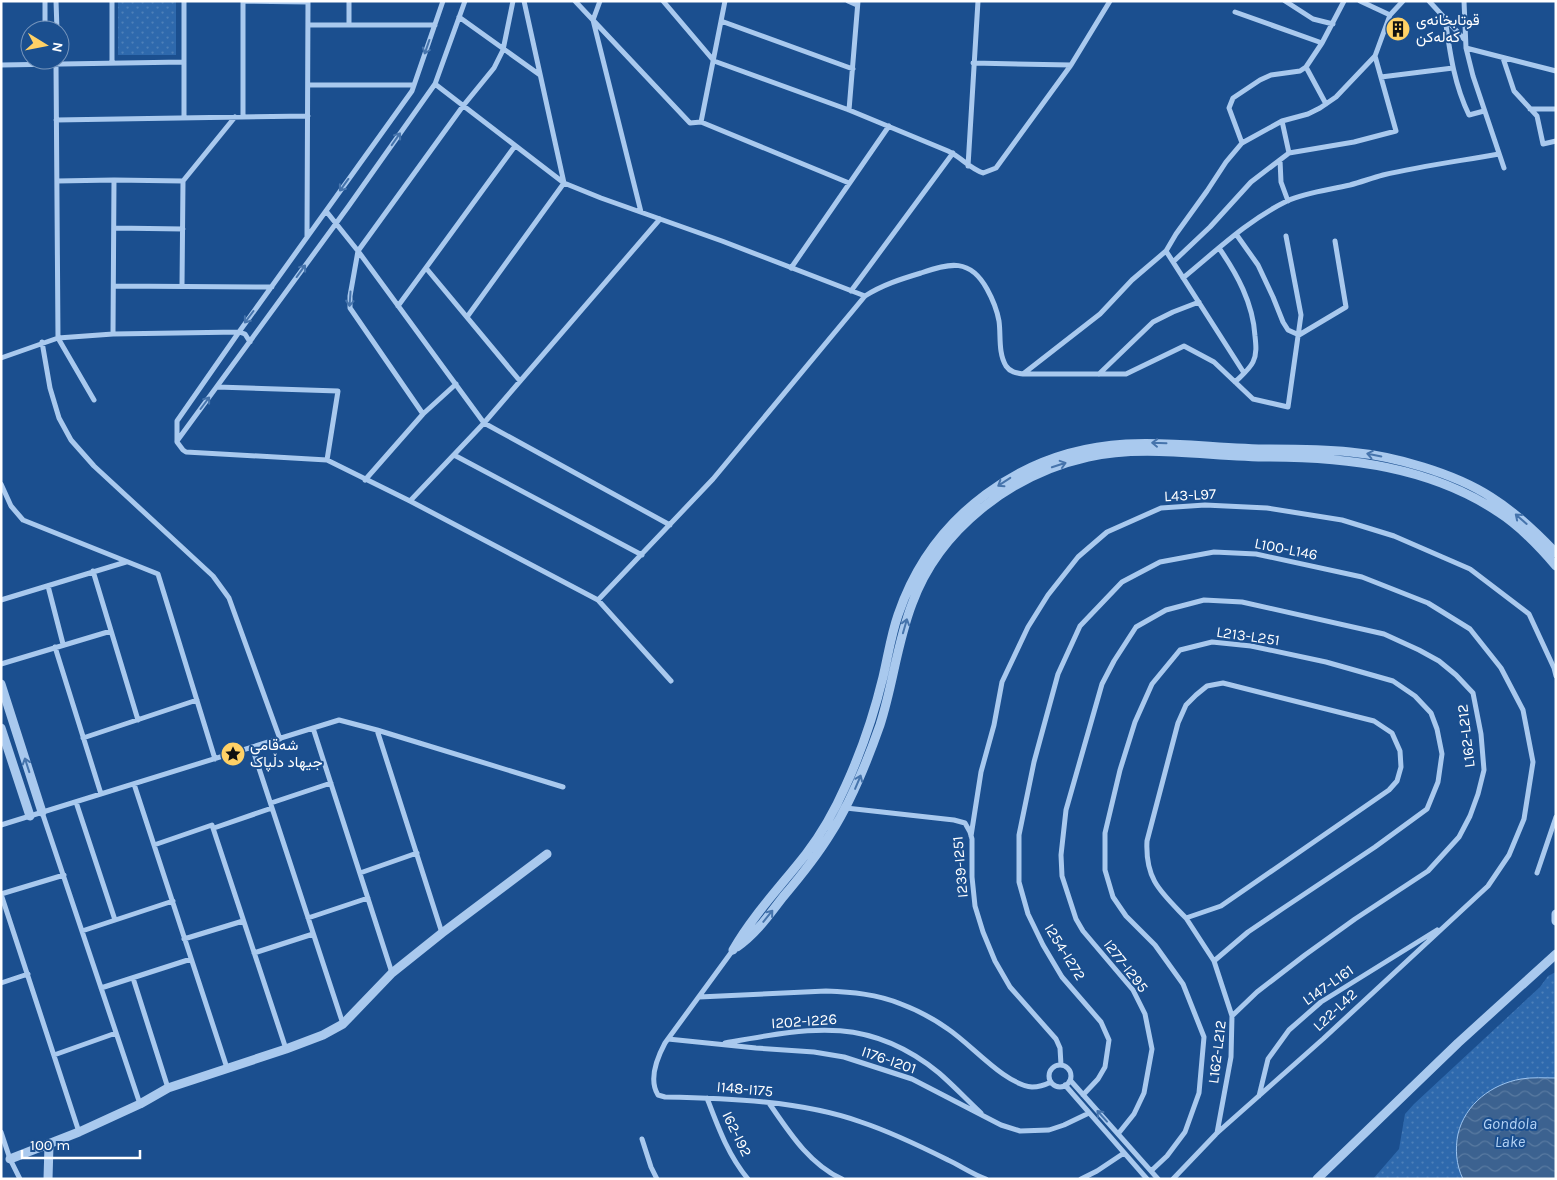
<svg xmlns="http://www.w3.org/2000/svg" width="1557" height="1180" font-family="Karla,Vazirmatn,sans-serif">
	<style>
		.grass { fill: url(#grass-dots) }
		.water { fill: url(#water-waves); stroke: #9cc4f0 }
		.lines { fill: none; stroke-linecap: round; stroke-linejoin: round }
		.minor { stroke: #a9c9ee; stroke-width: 5 }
		.tertiary { stroke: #a9c9ee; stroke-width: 9 }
		.oneway { stroke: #4674ac }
		.labels { text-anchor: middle; stroke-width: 4; stroke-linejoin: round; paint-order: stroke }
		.poi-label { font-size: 15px; fill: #fff; stroke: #1b4f8f; text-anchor: start }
		.street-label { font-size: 15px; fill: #fff; stroke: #1b4f8f }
		.water-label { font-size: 16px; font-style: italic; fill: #b5d3f5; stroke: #1b4f8f }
	</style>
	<defs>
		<pattern id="grass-dots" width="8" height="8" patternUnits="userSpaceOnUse" patternTransform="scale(1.25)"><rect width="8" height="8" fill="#2e69ad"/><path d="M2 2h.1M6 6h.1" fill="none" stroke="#4d80b9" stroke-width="1.8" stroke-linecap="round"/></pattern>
		<pattern id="water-waves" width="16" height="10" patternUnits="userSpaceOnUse" patternTransform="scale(1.25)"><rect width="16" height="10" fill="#3c6290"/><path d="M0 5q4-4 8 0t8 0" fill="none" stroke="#597aa1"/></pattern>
	</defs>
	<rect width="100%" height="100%" fill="#1b4f8f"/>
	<path class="grass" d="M118,1h58v54h-58z
		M1556,972v207h-183l26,-30 6,-35 9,-10 126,-117 8,-11z"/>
	<path class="water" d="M1556,1078v101h-93c-7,-14 -8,-30 -5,-45 7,-30 34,-50 63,-55 12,-2 23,-1 35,-1z"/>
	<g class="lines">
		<path class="minor" d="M45,1v29
			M56,1l1,29
			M243,1l65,1
			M443,1l-31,90 -173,241 -62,89v21l6,8 3,2 141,8 83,41 188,99 73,81
			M575,1l115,122 11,-1 24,-121
			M600,1l-7,19 48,192
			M663,1l51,60 135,49 99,41c13,6 21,17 35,22l13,-5 75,-103 39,-64
			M848,1l9,4
			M1285,1l28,18 20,5
			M1360,1l30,14
			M1429,1l35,38
			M1464,1l2,47 7,28 31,92
			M1235,12l87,31
			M459,17l81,58
			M1445,18c5,35 9,66 24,97l15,-4
			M721,21l132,48
			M308,25h127
			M349,25v-24
			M1466,48l90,23
			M1503,58l11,33 23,25 6,28 13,-3
			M112,63v-62
			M973,63l98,2
			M56,64l2,274 36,62
			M1,65l183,-3
			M1306,67l20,37
			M1381,77l72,-9
			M435,84l129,99 37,15 121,43 143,55
			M308,85h106
			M1530,109h26
			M849,110l9,-109
			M243,117v-116
			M184,118v-117
			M56,120l252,-4
			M1282,121l7,32
			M701,122l148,61
			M1242,143l-13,-35 4,-10 27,-18 11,-5 29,-4 6,-4 16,-24 22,-42
			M1280,160l1,22 7,19
			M968,166l10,-165
			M57,181l57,-1 69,1
			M326,211l32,40 126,172 186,102
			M114,228l69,1
			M1236,234l22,31 15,32 10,25 5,8 11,5
			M307,236l1,-235
			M1219,248c18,26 34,55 36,88 1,9 2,18 -2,26 -4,8 -12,14 -18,20
			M1166,251l78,122
			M1173,262l37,-35 41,-45 38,-29 65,-11 42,-11 -21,-75
			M426,268l94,113
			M791,268l98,-142
			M1183,278c33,-27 65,-58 104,-77 20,-9 42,-11 63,-16 11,-3 22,-7 33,-10 38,-9 77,-14 116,-21
			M114,286l158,1
			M182,286l1,-105 52,-64
			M851,291l102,-138
			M398,306l117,-160
			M467,317l97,-134 -40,-182
			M113,334l1,-154
			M1299,335l47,-28 -11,-66
			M42,342l8,46 9,30 12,22 23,26 119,110 16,22 51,141
			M1,358l57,-20 55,-4 126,-2 6,2 5,8
			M1023,374h103l58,-28 30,16 39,37 35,8 13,-92 -15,-79
			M1099,374l54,-52 20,-10 26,-10
			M217,387l121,4 -11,69
			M423,414l-73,-106v-12l8,-45 105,-145 31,-38 9,-18 10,-49
			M177,441l171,-234 87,-123 30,-83
			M454,455l188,100
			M365,480l58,-66 33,-30
			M1,484l10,22 12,14 135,54 57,185
			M410,501l74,-78 176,-204
			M93,571l45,149
			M48,586l15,58
			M1,600l125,-38
			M598,600l115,-121 152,-183c17,-11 36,-17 56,-23 29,-10 49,-15 66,16 5,9 10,21 12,32 2,14 -1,32 7,45 4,6 10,7 17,8l77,-60 32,-34 34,-29 10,-17 31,-43 19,-29 16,-19 40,-22 26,-7 12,-6 16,-11 39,-41 15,-41 13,-14
			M55,647l46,147
			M1,664l110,-33
			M313,728l79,245
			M377,730l65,203
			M83,738l114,-38
			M252,747l91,277
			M134,784l93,284
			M76,802l39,118
			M271,803l60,-20
			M846,808l108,12 11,3 5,9 2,7v38l3,29 8,26 12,29 15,26 46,52 4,9 1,17
			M42,812l98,292
			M1,825l338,-105 38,10 186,57
			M214,828l58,-20
			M971,836l10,-64 13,-47 8,-43 26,-55 20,-32 30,-38 29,-25 54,-24 44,-3 62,3 75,12 52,16 76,33 59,45 25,54 2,8
			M154,845l58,-20 74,224
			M360,873l57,-20
			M1537,873l19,-56
			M1,894l78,238
			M1,894l63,-19
			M308,918l60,-20
			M1186,918c-25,-26 -41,-38 -39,-77l31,-118 8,-18 10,-10 11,-9 16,-3 151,38 18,12 8,18 1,16 -4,14 -8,9 -168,116 -35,12 28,43 18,55
			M82,931l91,-30
			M184,939l59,-18
			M733,950l-68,93c-8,15 -17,36 -7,52l7,2c62,1 138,4 196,25 30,10 59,24 87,38 13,6 24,14 38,19
			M254,953l59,-19
			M133,978l35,110
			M1,983l27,-9
			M101,988l90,-29
			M699,997l127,-6c25,1 51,3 75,13 16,6 33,15 47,25 24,16 56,55 84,58 7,0 13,-2 19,-5
			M668,1039l88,9 58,4 30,5 68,22 89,46 19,6 29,-1 15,-5 25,-12
			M725,1043c84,-15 143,-28 214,30 15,13 28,27 42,40
			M54,1055l62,-22
			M1049 1076a11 11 0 1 1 22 0a11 11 0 1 1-22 0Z
			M1070,1080l88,99
			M1065,1085l82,94
			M1083,1095l15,-16 7,-12 4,-27 -8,-18 -39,-45 -19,-32 -15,-31 -9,-32v-47l15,-73 24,-88 22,-48 42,-44 38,-20 54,-10 42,2 106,23 66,26 42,26 31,39 22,42 10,52 -9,57 -15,36 -21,31 -165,153 -106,94 -44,46
			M1259,1096l9,-37 21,-29 32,-28 116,-72
			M707,1098c11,29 21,57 41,81
			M769,1103c20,29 40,61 73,76
			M1,1132l9,27 10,20
			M1118,1134l16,-20 10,-21 8,-44 -7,-35 -12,-24 -50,-59 -7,-12 -14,-43 -1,-21 5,-45 36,-126 12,-23 22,-34 30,-17 38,-10 38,2 142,32 35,16 20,11 17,14 17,18 8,41 3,36 -6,24 -8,22 -11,21 -31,34 -73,48 -50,36 -48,37 -25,24 -1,41 -14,76
			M642,1139l9,28 6,12
			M1151,1171l16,-15 18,-24 14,-39 5,-56 -21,-53 -28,-39 -29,-29 -13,-19 -8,-27v-37l15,-63 15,-48 17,-38 28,-34 32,-8 39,4 75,16 67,19 22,15 16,17 6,16 5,25 -4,28 -11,27 -52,38 -93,62 -34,23 -34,29
			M1081,1179l16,-8 27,-18"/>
		<path class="tertiary" d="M1,684l41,128
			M1,728l29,88
			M1556,914v7
			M737,947c19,-13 32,-32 46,-50 17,-20 34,-41 48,-64 21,-33 36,-71 49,-108 13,-40 17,-82 32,-121 27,-75 100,-130 176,-147 56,-13 124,0 181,0 78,0 162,10 229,55 22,14 41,34 58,54
			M733,950c20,-35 48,-64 73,-96 16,-21 29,-44 40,-69 16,-35 28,-71 37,-108 5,-21 8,-42 15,-62 34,-100 124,-165 228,-171 48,-3 96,5 144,5 26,0 53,0 80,3 44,4 104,21 141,45 24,15 45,35 65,56
			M10,1159l69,-27 61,-28 28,-16 118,-39 37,-14 20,-11 49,-51 50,-40 105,-79
			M48,1179l1,-34
			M1317,1179l141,-136 98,-89"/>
	</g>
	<defs><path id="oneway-shaft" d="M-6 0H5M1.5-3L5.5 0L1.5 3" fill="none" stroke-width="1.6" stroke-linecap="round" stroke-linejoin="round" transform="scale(1.25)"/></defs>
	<g class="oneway">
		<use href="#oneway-shaft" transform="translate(427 47) rotate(109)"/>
		<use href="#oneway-shaft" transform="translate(396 139) rotate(-55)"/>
		<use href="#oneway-shaft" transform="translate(344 185) rotate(126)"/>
		<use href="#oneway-shaft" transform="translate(301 271) rotate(-54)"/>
		<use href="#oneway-shaft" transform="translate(350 299) rotate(94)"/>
		<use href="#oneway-shaft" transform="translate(249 317) rotate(127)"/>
		<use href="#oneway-shaft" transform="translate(205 403) rotate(-53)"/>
		<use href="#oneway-shaft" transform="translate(1159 443) rotate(-178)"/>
		<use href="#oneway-shaft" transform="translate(1374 455) rotate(-169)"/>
		<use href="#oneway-shaft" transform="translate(1059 465) rotate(-18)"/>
		<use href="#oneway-shaft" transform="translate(1004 482) rotate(147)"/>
		<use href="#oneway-shaft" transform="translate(1521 519) rotate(-139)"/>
		<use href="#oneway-shaft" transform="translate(905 626) rotate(-74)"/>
		<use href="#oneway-shaft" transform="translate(27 765) rotate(-108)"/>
		<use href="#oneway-shaft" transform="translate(858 782) rotate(-67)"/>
		<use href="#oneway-shaft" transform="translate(768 916) rotate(-51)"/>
		<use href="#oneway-shaft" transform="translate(1102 1116) rotate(-132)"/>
	</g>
	<defs>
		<symbol id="building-disc" viewBox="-11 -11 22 22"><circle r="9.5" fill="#ffd166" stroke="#1b4f8f"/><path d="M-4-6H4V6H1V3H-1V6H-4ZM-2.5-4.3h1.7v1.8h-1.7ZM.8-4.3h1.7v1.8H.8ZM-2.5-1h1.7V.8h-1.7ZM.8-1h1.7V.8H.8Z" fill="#111"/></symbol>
		<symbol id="sight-disc" viewBox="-11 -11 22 22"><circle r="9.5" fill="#ffd166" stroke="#1b4f8f"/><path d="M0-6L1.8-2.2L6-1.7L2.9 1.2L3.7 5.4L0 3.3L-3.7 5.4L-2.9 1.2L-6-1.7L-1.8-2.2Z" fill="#111"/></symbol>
	</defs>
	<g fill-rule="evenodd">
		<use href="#building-disc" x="1384" y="15" width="28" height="28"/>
		<use href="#sight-disc" x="219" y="740" width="28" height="28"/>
	</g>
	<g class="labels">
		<g class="poi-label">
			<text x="1416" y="25">قوتابخانەی<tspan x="1416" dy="17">کەلەکن</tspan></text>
			<text x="250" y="750">شەقامی<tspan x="250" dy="17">جیهاد دڵپاک</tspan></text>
		</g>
		<g class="street-label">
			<text transform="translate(1190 495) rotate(-3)" y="5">L43-L97</text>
			<text transform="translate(1286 549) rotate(11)" y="5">L100-L146</text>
			<text transform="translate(1248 636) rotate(8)" y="5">L213-L251</text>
			<text transform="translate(1466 736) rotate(-97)" y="5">L162-L212</text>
			<text transform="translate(960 867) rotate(-95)" y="5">I239-I251</text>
			<text transform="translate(1065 952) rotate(58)" y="5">I254-I272</text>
			<text transform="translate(1126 966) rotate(52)" y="5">I277-I295</text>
			<text transform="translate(1328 985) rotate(-35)" y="5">L147-L161</text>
			<text transform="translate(1335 1010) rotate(-43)" y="5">L22-L42</text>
			<text transform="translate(804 1021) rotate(-4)" y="5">I202-I226</text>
			<text transform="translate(1217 1052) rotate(-83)" y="5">L162-L212</text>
			<text transform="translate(889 1060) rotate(19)" y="5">I176-I201</text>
			<text transform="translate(745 1089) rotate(5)" y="5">I148-I175</text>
			<text transform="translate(737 1134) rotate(64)" y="5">I62-I92</text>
		</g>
		<g class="water-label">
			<text x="1510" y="1129">Gondola<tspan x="1510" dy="18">Lake</tspan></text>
		</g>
	</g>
	<rect width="1557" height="1180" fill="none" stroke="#ffffff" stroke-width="5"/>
	<g transform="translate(45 45) rotate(100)"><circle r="24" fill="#1b4f8f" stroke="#7695bc"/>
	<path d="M0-4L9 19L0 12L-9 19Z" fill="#ffd166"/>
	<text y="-8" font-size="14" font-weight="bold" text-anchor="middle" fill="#ffffff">N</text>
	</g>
	<path d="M22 1150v8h118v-8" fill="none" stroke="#ffffff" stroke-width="2.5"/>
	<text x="30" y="1150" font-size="15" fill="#ffffff" stroke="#1b4f8f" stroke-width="4" paint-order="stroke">100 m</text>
</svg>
